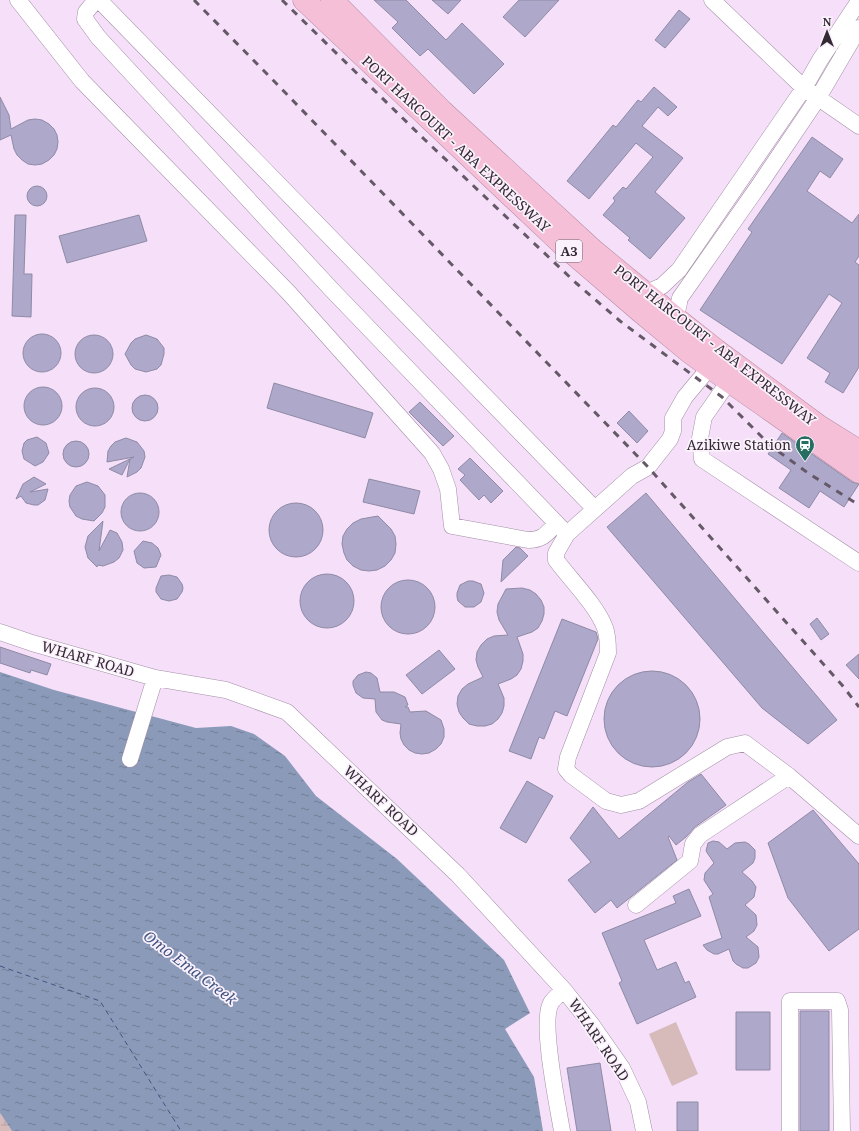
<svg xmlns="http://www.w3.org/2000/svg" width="859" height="1131" font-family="'Noto Serif',serif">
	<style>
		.wetland { fill: url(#wetland-marsh) }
		.park { fill: #d7baba }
		.water { fill: url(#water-ripples) }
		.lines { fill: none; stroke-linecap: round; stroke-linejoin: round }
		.ferry { stroke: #405582; stroke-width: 1; stroke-dasharray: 5 4; stroke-linecap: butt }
		.building { fill: #aea8ca; stroke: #8f8aa6 }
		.minor-casing { stroke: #a48fa7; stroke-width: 17 }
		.highway-casing { stroke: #b28b9f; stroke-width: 23 }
		.minor { stroke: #fff; stroke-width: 16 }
		.highway { stroke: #f6bfd8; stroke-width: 22 }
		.rail { stroke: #655967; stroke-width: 3; stroke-dasharray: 7 7; stroke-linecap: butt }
		.labels { text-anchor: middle; stroke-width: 3.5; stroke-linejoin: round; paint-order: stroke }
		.shield { fill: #faf1fc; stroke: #6f6670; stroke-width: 1 }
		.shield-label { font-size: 13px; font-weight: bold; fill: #332a34 }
		.street-label { font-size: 14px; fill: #332a34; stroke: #faf1fc }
		.poi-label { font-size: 14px; fill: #332a34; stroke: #faf1fc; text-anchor: end }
		.water-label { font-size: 15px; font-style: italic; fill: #405582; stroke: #faf1fc }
	</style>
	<defs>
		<pattern id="wetland-marsh" width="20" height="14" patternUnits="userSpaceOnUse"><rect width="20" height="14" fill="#d7baba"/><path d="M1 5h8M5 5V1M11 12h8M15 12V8" fill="none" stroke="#b9a0a0"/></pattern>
		<pattern id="water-ripples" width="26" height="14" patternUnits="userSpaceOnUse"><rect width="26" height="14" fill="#8b9ab9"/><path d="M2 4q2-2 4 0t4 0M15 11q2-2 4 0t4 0" fill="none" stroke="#727e97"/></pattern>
	</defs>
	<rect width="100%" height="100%" fill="#f5dff9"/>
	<path class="wetland" d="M0,1113l12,18h-12z"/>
	<path class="park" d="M676,1022l22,52 -26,12 -23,-52z"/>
	<path class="water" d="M0,672l54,18 142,38 35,-2 23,8 31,22 31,40 81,63 107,101 26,53 -25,16 29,48 9,54h-531l-12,-18z"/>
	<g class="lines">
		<path class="ferry" d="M0,966l100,35 81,130"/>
	</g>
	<path class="building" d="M374,0h32l40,40 16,-17 42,41 -30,30 -46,-45 -8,7 -28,-28 6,-6z
		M432,0h29l-13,14z
		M519,0h40l-34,37 -22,-20z
		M679,10l11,9 -25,29 -10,-8z
		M654,87l23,20 -9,9 -10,-9 -16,19 41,32 -28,34 30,26 -35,41 -22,-19 2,-2 -27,-23 12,-14 -2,-3 10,-11 3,2 27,-32 -17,-14 -47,56 -22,-18 46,-56 3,2 22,-27 3,2z
		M0,97l9,18 2,14 17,-9 7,-1 7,1 7,4 5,5 3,6 1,7 -1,7 -3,6 -5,5 -7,4 -7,1 -7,-1 -6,-4 -5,-5 -3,-6 -3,-14 -11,5z
		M812,137l31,22 -13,19 -10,-7 -13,20 45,32 7,-9v42l-4,6 4,3v102l-16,26 -18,-11 5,-9 -23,-15 35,-55 -13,-9 -47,70 -82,-54 52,-78 -4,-3z
		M27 196a10 10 0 1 1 20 0a10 10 0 1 1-20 0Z
		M15,215h11l-2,59h8l-1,43 -19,-1z
		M139,215l8,26 -80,22 -8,-27z
		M23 353a19 19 0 1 1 38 0a19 19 0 1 1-38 0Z
		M146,335l11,4 7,9v6l-3,11 -4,4 -11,3 -11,-3 -4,-4 -6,-11 6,-11 4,-4z
		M75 354a19 19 0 1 1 38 0a19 19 0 1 1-38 0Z
		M274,383l99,30 -8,25 -98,-30z
		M24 406a19 19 0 1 1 38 0a19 19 0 1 1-38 0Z
		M76 407a19 19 0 1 1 38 0a19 19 0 1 1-38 0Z
		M132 408a13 13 0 1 1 26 0a13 13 0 1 1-26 0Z
		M420,402l34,34 -11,10 -34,-34z
		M629,411l19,20 -11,12 -20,-20z
		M782,433l70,49 7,2 -15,23 -24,-16 -11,17 -30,-20 12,-18 -23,-16z
		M37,437l9,6 3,10 -6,9 -8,4 -11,-7 -2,-8 2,-8 3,-3z
		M126,438l11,4 7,9 1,6 -4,11 -4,4 -10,5 3,-18 -8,16 -13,-6 25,-12 -27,5 1,-11 3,-5 4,-4z
		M63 454a13 13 0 1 1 26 0a13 13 0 1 1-26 0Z
		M470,458l33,33 -12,12 -7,-8 -5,5 -19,-20 5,-5 -7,-6z
		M34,477l12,7 -16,8 18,-3 -3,11 -7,5h-4l-8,-2 -5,-7 -5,3 7,-15z
		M369,479l51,12 -6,23 -51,-12z
		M87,482l11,4 7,9v12l-3,6 -8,8 -12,-2 -6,-3 -6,-9 -1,-6 1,-6 6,-9z
		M646,493l191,227 -29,24 -46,-36 -155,-181z
		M121 512a19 19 0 1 1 38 0a19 19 0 1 1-38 0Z
		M269 530a27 27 0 1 1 54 0a27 27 0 1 1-54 0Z
		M378,516l13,13 4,7 1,8 -1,9 -4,7 -6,6 -8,4 -8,1 -8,-1 -8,-4 -6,-6 -3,-7 -2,-9 1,-8 4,-7 6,-6 8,-4z
		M103,521l-4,30 11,-21 7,3 5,9 1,8 -4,8 -5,4 -11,4 -5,-1 -1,2 -9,-9 -3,-11 3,-11z
		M143,541l9,2 6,5 3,7 -5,12 -12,1 -7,-5 -3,-12z
		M516,547l4,1 8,8 -27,26 2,-22z
		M300 601a27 27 0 1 1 54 0a27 27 0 1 1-54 0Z
		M169,575l8,2 5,7 1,4 -1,4 -5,7 -8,2 -8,-2 -5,-7v-4l5,-12z
		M381 607a27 27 0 1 1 54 0a27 27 0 1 1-54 0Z
		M468,581h5l8,3 3,9 -3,9 -7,5h-9l-7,-6 -1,-4v-4l3,-8z
		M522,588l8,2 6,4 5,6 3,7v7l-2,7 -4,7 -6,4 -15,5 6,17v7l-2,8 -4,6 -6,4 -13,5 6,14v8l-2,7 -4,6 -6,5 -7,2h-8l-8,-2 -6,-6 -4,-6 -2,-8 1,-8 4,-7 6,-5 15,-7 -5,-10 -2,-7 1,-8 4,-7 6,-6 7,-3 14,-1 -9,-15 -2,-8 1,-8 8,-15z
		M817,618l12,16 -8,6 -11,-16z
		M562,619l34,13 2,7 -31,77 -12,-5 -11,28 -5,-2 -8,22 -22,-8z
		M0,647l51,17 -4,11 -16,-5 -1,3 -30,-10z
		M439,650l16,19 -33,25 -16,-19z
		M859,654v25l-13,-14z
		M604 719a48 48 0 1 1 96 0a48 48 0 1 1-96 0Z
		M366,672l5,1 6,5 3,14h14l11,5 3,8 -3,2h3l2,5 16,-1 15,9 3,9v8l-3,7 -5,5 -7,4 -7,1 -7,-1 -6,-3 -5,-5 -3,-6 -1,-6 1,-9 -14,-2 -5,-2 -6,-8 -1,-13 -12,-1 -7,-5 -3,-8v-4l5,-6z
		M701,774l25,31 -31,22 -9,10 -10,8 -7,-9 -1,1 9,23 -60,48 -6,-8 -16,13 -27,-33 23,-18 -21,-24 23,-31 26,32 69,-57z
		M527,781l26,15 -27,47 -26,-15z
		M813,810l46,54v65l-30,22 -41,-53 -20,-55z
		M713,841l6,1 8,7 8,-6 10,-1 4,2 6,6v8l-2,5 -11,9 10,9 4,6 -2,10 -9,8 11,10 1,10 -3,6 -8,6 12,10 1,10 -3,6 -8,5h-5l-7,-4 -3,-3 -4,-12 -11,5h-4l-7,-4 -4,-5 19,-7 -13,-41 4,-3 -9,-14 1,-7 9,-10 -8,-12 2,-8z
		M689,889l12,27 -57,24 13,30 19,-8 9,21 4,-2 7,16 -59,27 -18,-41 3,-2 -20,-48 74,-30 -3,-7z
		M800,1011h29v120h-29z
		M736,1012h34v58h-34z
		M600,1063l11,68h-34l-10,-63z
		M677,1102h21v29h-21z"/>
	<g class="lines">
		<defs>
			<path id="minor" d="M18,0l64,81 207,212 143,160 9,16 7,20 4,37 76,14c15,0 18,-6 28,-16
				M96,0l-10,12 -1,7 13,18 234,253 231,240
				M99,0l496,509
				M712,0l92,88 55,38
				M646,293l16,-7 17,-16 125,-182 16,-28 39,-59
				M678,320l-1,-8 3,-14 80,-114 58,-86 41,-70
				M710,367l-25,30 -12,21v13l-3,8 -22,28 -16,9 -65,58 -11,19v7c14,19 41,46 49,68 3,8 3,16 3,25l-40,104 -2,12 5,6 35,26 15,4 18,-4 88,-54 18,-4 44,33 70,60
				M729,381l-25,36 -4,21 2,21 157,104
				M0,632l32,11 123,35 71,12 61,22 171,163 106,115 28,35 30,43 16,34 6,29
				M130,759l25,-81
				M636,905l54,-44 3,-17 7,-9 89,-59
				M562,1131c-4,-24 -22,-109 -11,-128 3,-5 9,-9 13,-13
				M790,1131v-130h47l3,9 2,121"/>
			<path id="highway" d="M304,0l258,244 79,68 47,39 41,30 130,91
				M332,0l110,111 152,140 84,69 38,30 103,76 40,25"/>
		</defs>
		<use href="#minor" class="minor-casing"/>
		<use href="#highway" class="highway-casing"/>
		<use href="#minor" class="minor"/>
		<use href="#highway" class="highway"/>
		<path class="rail" d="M194,0l78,79 376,388 194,218 17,22
			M282,0l142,139 152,144 44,38 102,76 49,49 37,27 51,32"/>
	</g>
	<defs>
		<symbol id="station-pin" viewBox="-11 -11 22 30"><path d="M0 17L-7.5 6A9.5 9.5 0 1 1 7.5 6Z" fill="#276d61" stroke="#faf1fc"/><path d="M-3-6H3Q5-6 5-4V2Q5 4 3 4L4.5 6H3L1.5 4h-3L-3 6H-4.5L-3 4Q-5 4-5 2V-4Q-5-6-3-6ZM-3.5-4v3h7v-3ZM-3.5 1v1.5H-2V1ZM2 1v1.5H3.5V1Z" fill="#fff"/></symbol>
	</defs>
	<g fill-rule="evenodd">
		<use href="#station-pin" x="794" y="434" width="22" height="30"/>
	</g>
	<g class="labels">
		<rect class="shield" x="556" y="240" width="26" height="22" rx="3"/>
		<g class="shield-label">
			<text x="569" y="256">A3</text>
		</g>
		<g class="street-label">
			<text transform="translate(456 144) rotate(43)" y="5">PORT HARCOURT - ABA EXPRESSWAY</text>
			<text transform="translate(715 345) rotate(38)" y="5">PORT HARCOURT - ABA EXPRESSWAY</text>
			<text transform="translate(88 659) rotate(16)" y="5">WHARF ROAD</text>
			<text transform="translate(381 801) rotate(43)" y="5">WHARF ROAD</text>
			<text transform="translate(599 1040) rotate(56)" y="5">WHARF ROAD</text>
		</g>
		<g class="poi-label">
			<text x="791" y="450">Azikiwe Station</text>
		</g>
		<g class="water-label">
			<text transform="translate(190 968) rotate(37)" y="5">Omo Ema Creek</text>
		</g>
	</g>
	<g transform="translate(827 32)" stroke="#faf1fc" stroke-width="3" paint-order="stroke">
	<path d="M0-3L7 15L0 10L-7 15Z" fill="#332a34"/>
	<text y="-6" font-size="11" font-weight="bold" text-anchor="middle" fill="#332a34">N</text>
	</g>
</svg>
